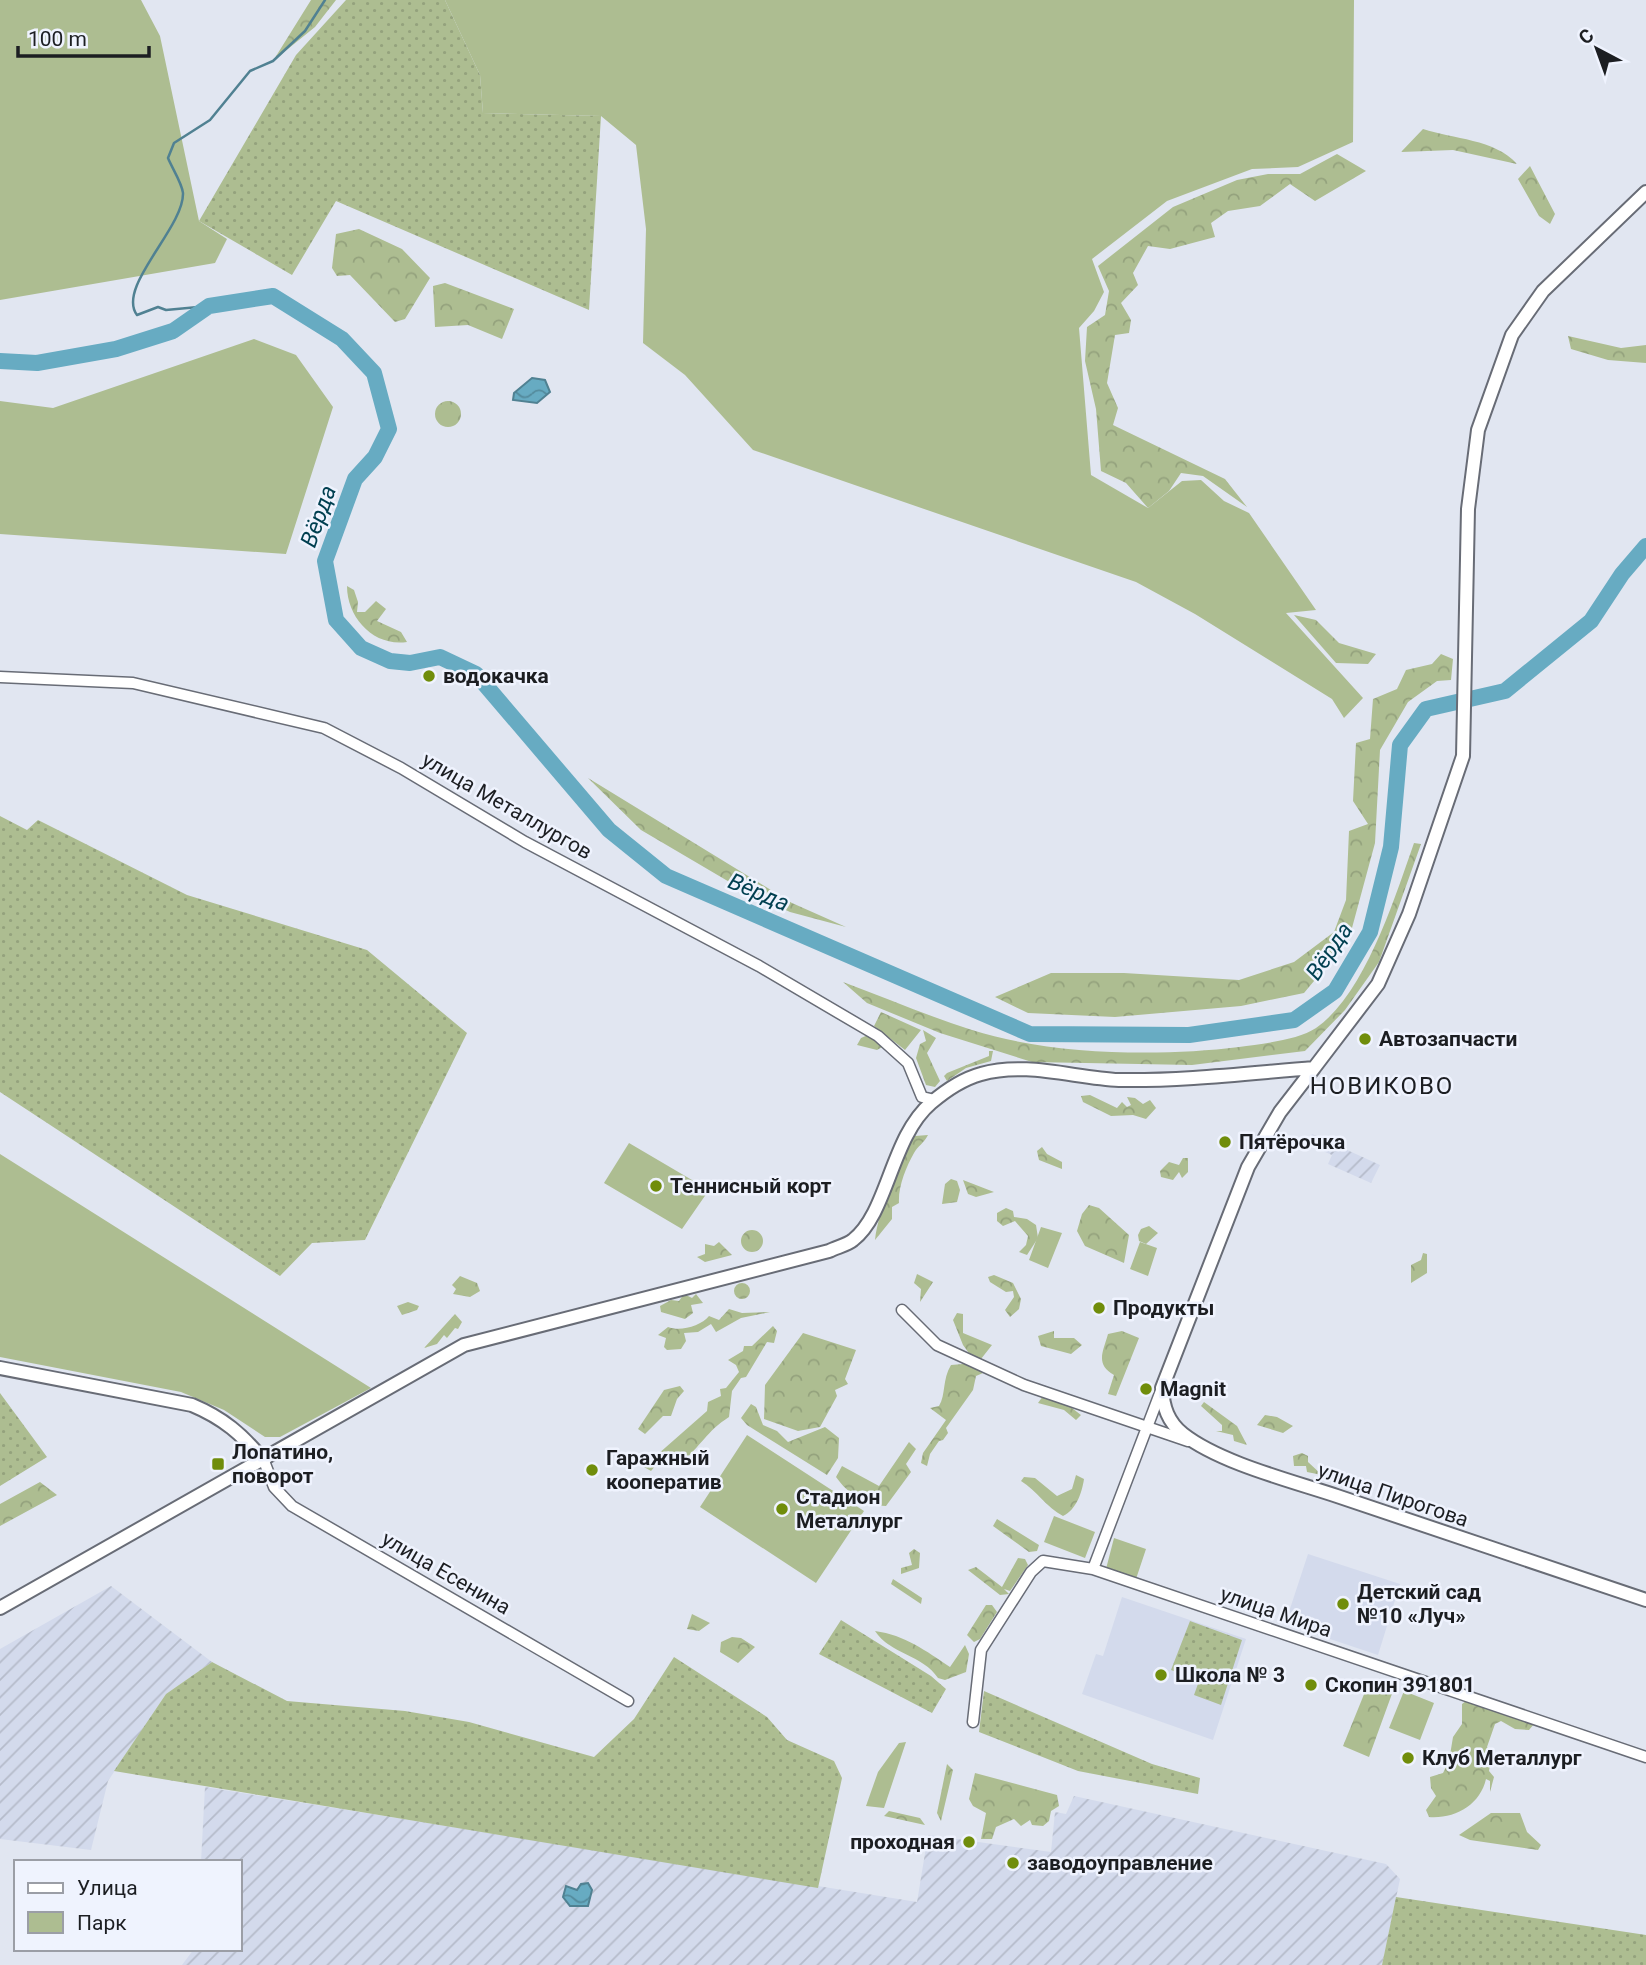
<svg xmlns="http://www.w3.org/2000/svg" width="1646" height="1965" font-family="Roboto,sans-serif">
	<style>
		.industrial { fill: url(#industrial-furrows) }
		.built { fill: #d3daec }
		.green { fill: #adbd91 }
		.forest { fill: url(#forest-crowns) }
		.garden { fill: url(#garden-dots) }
		.water { fill: url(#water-waves); stroke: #508192; stroke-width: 2 }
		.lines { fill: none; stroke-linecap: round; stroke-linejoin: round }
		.stream { stroke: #508192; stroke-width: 2.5 }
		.river { stroke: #67abc2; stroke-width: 16 }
		.minor-casing { stroke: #686c76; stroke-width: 13 }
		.tertiary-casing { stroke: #686c76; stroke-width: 16 }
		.minor { stroke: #fff; stroke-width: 10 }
		.tertiary { stroke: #fff; stroke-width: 12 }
		.poi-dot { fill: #708d0b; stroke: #eff3fe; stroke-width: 2.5 }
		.labels { text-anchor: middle; stroke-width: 5; stroke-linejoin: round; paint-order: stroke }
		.poi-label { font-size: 21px; font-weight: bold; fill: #1c1e22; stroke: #eff3fe; text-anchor: start }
		.street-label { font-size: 21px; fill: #1c1e22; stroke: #eff3fe }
		.water-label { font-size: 23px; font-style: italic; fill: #003f50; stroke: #eff3fe }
		.quarter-label { font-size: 24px; letter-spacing: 2px; fill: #1c1e22; stroke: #eff3fe }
	</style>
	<defs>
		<pattern id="industrial-furrows" width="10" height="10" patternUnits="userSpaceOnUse" patternTransform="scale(1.75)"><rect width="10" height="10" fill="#d3daec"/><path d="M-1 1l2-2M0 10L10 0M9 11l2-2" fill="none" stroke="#b5bbca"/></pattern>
		<pattern id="forest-crowns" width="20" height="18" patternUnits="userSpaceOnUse" patternTransform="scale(1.75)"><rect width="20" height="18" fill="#adbd91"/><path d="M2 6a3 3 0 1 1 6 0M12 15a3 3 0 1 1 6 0" fill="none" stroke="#94a27d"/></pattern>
		<pattern id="garden-dots" width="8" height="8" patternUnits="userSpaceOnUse" patternTransform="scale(1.75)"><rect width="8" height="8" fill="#adbd91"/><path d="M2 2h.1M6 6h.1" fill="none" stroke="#94a27d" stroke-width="1.8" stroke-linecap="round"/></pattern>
		<pattern id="water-waves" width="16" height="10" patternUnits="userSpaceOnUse" patternTransform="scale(1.75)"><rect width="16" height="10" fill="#67abc2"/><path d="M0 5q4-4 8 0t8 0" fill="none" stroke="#548b9d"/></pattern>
	</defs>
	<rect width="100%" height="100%" fill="#e1e6f1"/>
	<path class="industrial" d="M1312,1134l68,31 -9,18 -43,-19 4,-9 -25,-11z
		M111,1586l101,76 -46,32 -58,87 -17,69 -91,-11v-190z
		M205,1787l712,115 11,-67 123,17 4,-40 11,2 8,-18 312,68 14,15 -18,86h-1200l12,-16h46v-87h-39z"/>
	<path class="built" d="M1308,1554l92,30 -22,71 -93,-31z
		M1122,1597l124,42 -33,101 -131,-46 14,-40 7,2z"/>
	<path class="green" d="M0,0h141l19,36 39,185 28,18 -12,24 -215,37z
		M445,0h909l-1,142 -55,25 -46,2 -85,32 -75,58 12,33 -10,19 -15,17 12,147 57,33 34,-27 19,-1 23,21 25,12 67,97 -30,3 77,85 -19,20 -12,-19 -137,-85 -59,-32 -383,-132 -68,-75 -42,-32 3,-114 -10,-84 -35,-29 -118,-3 -3,-38z
		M254,339l42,16 37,52 -47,147 -286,-20v-133l53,7z
		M629,1143l80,47 -27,39 -78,-46z
		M0,1154l371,234 -91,49h-15l-41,-27 -43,-18 -181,-35z
		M1041,1227l21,6 -14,35 -19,-8z
		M1140,1242l17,6 -9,28 -18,-7z
		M747,1435l117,76 -48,72 -116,-76z
		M1054,1516l41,16 -10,26 -41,-16z
		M1114,1538l32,11 -10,30 -30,-10z
		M1404,1691l30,12 -14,37 -31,-12z
		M906,1742l-22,66 -18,-2 12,-34 21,-29z"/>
	<path class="forest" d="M311,0h25l-21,27 -42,34z
		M1423,129c30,10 72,10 94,35l-64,-14 -52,2z
		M1337,154l29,17 -51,30 -25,-17 -30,22 -32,5 -17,12 4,14 -45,12 -22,-3 -15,27 5,12 -17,18 10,17 -2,13 -14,2 -8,48 11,25 -5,17 112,54 22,28 -44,-31 -22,-3 -12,18 -21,17 -22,-25 -25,-12 -5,-62 -11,-48 2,-34 18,-12 4,-24 -11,-25 75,-59 64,-27 31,-6h32z
		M1530,166l25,48 -5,10 -11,-8 -21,-37z
		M359,229l43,20 28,29 -25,41 -10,3 -45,-47 -13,1 -5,-8 4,-34z
		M445,283l69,26 -12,30 -34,-14 -33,2 -2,-41z
		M1568,336l53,12 25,-3v18l-38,-3 -37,-11z
		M435 414a13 13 0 1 1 26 0a13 13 0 1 1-26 0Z
		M347,586l7,4 4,12 -1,10h8l11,-11 10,8 -9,12 24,11 6,10c-33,5 -60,-24 -60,-56z
		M1294,615l22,5 23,23 37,11 -8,10 -32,-1z
		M1441,654l12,5 -2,21 -14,1 -29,21 -28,48 -5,93 -26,96 -45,54 -63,13 -126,11 -87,-4 -33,-16 56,-24h73l115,7 55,-18 40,-30 12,-32 3,-69 19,-7 -15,-23 3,-58 14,-4 3,-40 24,-10 9,-19 26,-6z
		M588,778l204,125 54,24 -56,-15 -47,-22 -102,-60z
		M1414,843l7,1 -42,118 -34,48 -40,41 -113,14 -160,-3 -92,-29 -73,-30 -24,-21c43,16 85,34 129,48 78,25 186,27 267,17 22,-3 59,-7 77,-19 49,-34 79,-131 98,-185z
		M881,1012l40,18 -16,20 -31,-24z
		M923,1030l13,8 -9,15 13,28 -5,6 -9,-2 -10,-27 4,-14 6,-3z
		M868,1035l16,11 -7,4 -20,-5 4,-7z
		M989,1051h4l-2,10 -25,7 -19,13 -3,-5 3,-3 42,-17z
		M1090,1095l27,13 5,-6 5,5 4,-2 -4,-8 8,1 8,6 7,-4 6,8 -10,11 -13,-4 -22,1 -28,-14 -2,-6z
		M928,1135c-4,8 -10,11 -14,18 -8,14 -16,34 -15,50l-7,4v12l-17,21c3,-29 24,-79 40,-104z
		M1042,1147l5,7 15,8v7l-23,-9 -2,-9z
		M1183,1158h5v14l-6,6 -3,-6 -6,8 -12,-3 -1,-6 9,-9 10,3z
		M951,1179l6,2 3,9 -3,12 -15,2 3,-20z
		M963,1180l31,12 -18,5 -8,-3z
		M1089,1205l10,3 30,27 -5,28 -39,-17 -8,-15 5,-17z
		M1006,1208l7,3 1,6 13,2 9,6 2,13 -11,17 -8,-3 7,-7 2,-9 -13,-15 -12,5 -6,-5v-8z
		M1149,1226l9,7 -12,11 -7,-3 -1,-6 3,-6z
		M741 1241a11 11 0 1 1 22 0a11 11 0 1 1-22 0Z
		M719,1242l13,13 -27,7 -8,-5 8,-3v-10l9,2z
		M1423,1253l4,1v19l-16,10v-18l10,-5z
		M917,1274l16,8 -13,20 1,-13 -7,-6z
		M994,1275l19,8 8,16 -2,10 -9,8 -5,-7 9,-13 -1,-6 -7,1 -16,-10 -2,-5z
		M460,1276l17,7 3,8 -10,6 -17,-3 3,-5 -4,-4z
		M734 1291a8 8 0 1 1 16 0a8 8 0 1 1-16 0Z
		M684,1294l8,4 4,-4 7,9 -12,2 2,8 -8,6 -24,-7 -1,-6 11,-6 8,1z
		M408,1302l11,4 -2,4 -15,5 -5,-9z
		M729,1309l13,4 28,-1 -29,6 -25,14 -5,-8 -13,8 -14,1 2,8 -5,8 -14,1 -3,-3 2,-9 -8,-3 10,-8c12,5 33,-1 41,-11l10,4z
		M957,1313l6,1v19l29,12 -11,14 2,14 -7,3 -3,14 -27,38 2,5 -5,7 -4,1 -9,13 -3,12 -6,-3 2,-10 23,-33 -16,-12 9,-2c7,-12 3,-26 12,-41l12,-1 8,-8 -8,-11 -10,-25z
		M455,1314l7,8 -4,7 -3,-1 -8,10 -3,-3 -7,9 -13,4z
		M773,1326l4,5 -3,12 -7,-1 -21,35 -5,1 -9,13 -3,26c-22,14 -29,30 -47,45h-6l1,-4 -9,-7 -17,20 -7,-4 -1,-5h6l58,-51 1,-9 13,-6 -1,-7 6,-1 13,-16 -3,-7 -8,-5 15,-9 1,-5h8z
		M1054,1331v7h20l8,7 -11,9 -30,-8 -3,-10z
		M1122,1331l17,7 -23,58 -8,-2 6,-19c-19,-11 -11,-23 -6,-41z
		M803,1333l53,17 -11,29 3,5 -13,6 2,6 -17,31 -22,4 -34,-12 1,-34z
		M680,1386l4,5 -7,8 -6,17h-8l-18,18 -7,-5 26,-39z
		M1043,1396l25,9 13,10 -5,5 -12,-10 -26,-7z
		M1204,1402l33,24 10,19 -13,-4 -1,-6 -17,-4h6v-6l-21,-19z
		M751,1404l5,3 7,18 14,6 11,11 37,-15 14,11 -1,20 -11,17 -80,-50 -6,-7z
		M1265,1415l12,2 16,9 -10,7 -26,-8z
		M909,1442l7,7 -10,15 5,8 -25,34c-21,-1 -38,-12 -50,-29l6,-11 37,20z
		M1302,1453l6,3v6l14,13 -15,-3 -1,-6h-12l-1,-10z
		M1076,1475l8,4c-2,14 -8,31 -21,37 -16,-8 -26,-25 -42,-35l3,-4 11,1 22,18 15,-7z
		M40,1482l17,13 -57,31v-22z
		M997,1519l42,26 -2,6 -8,1 -36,-26z
		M914,1549l6,4 -1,15 -18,6v-6l11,-3 -3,-12z
		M1018,1558l7,1 3,6 -18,26 -6,-2 5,5 -9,1 -32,-25 8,-3 26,20z
		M893,1579l29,19 -1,6 -30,-20z
		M986,1605h6l5,7 -17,27 -6,3 -7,-7z
		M692,1614l18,9 -11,8 -12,-2z
		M875,1631c30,4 51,20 75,36l15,-22 4,9 -3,18 -21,8 -7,-2c-15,-23 -48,-24 -63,-47z
		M732,1637l9,1 14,9 -17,16 -18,-11 1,-10z
		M1369,1682l24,9 -24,66 -26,-11z
		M1466,1701l68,23 -5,6 -14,-1 -14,-8 -6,3 -8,23 5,7 -3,17 5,6 -4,15v-11l-4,-2c-6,26 -31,40 -57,38l-3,-7 10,-14 -5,-8 -1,-11 13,-4 6,-12 4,-24 9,-13v-20z
		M947,1764l6,6 -12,51 -4,-8z
		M975,1773l82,22 2,11 -8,5 -2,10 -6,5 -11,-1 -2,-5 -9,6 -7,-7 -18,8 -4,12h-11l5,-26 -13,-7 -4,-7z
		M889,1811l31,7 5,7 -41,-9z
		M1491,1813h29l7,19 14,13 -3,5 -68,-10 -11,-5z"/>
	<path class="garden" d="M346,0h99l35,75 3,38 118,3 -12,194 -253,-109 -44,74 -93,-54 97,-166z
		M0,816l27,14 11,-10 149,75 180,55 100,83 -102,207 -53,3 -32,33 -280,-184z
		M0,1393l47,64 -47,29z
		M841,1620l90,56 15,13 -14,24 -113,-59z
		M1190,1621l52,19 -21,65 -27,-10 5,-14 -28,-11z
		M674,1657l93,60 20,23 47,21 8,17 -24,110 -704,-117 52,-77 46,-32 75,39 118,10 64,11 125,35 40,-38z
		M984,1691l168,73 48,14 -2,16 -120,-23 -99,-39z
		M1396,1897l250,38v30h-264z"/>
	<path class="water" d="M532,378l13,2 5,12 -13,11 -24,-3 1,-7z
		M588,1883l4,7 -4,16h-18l-7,-9 3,-11 11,4 4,-6z"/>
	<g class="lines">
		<path class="stream" d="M209,306l-43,4 -8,-3 -21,8c-21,-28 47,-87 46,-122 -1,-10 -11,-25 -15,-35l6,-15 36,-23 40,-49 23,-10 32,-30 20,-31"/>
		<path class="river" d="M0,361l37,2 79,-14 57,-18 36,-25 64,-10 69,43 32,34 15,56 -14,28 -20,22 -30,82 11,59 25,28 29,13 20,2 30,-6 36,17 133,156 57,46 364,158 159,1 105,-15 41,-29 35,-59 21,-85 9,-102 26,-36 79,-18 86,-70 31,-47 24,-28"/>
		<defs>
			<path id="minor" d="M0,677l133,6 191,45 77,40 124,74 234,124 119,70 30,27 14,34 13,3
				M902,1310l35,35 87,40 164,56
				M264,1461l10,26 18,19 336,195
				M1093,1569l553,188
				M973,1722l8,-72 50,-78 12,-11 50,8 69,-181"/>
			<path id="tertiary" d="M1314,1068l-34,44 -32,55 -86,221c1,19 6,34 21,46 37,29 109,47 154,62 103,35 206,69 309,104
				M0,1368l192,37c31,13 50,29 72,56
				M0,1608l464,-263 365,-94c8,-4 18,-6 24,-11 35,-27 38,-103 78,-137 14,-12 32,-24 50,-29 43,-13 94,4 138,6 65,1 131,-7 195,-12l64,-84 31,-70 54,-158 5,-247 10,-79 34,-95 31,-44 103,-99"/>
		</defs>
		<use href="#minor" class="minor-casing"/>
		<use href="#tertiary" class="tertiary-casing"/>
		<use href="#minor" class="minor"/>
		<use href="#tertiary" class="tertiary"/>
	</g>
	<g class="poi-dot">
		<circle cx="429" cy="676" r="7"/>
		<circle cx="1365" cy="1039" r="7"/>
		<circle cx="1225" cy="1142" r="7"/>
		<circle cx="656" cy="1186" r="7"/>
		<circle cx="1099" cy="1308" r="7"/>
		<circle cx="1146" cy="1389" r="7"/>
		<rect x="211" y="1457" width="14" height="14" rx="3.5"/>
		<circle cx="592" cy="1470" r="7"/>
		<circle cx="782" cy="1509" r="7"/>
		<circle cx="1343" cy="1604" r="7"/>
		<circle cx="1161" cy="1675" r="7"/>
		<circle cx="1311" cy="1685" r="7"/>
		<circle cx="1408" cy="1758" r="7"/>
		<circle cx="969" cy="1842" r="7"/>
		<circle cx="1013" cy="1863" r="7"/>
	</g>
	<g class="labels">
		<g class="poi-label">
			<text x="443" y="683">водокачка</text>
			<text x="1379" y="1046">Автозапчасти</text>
			<text x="1239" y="1149">Пятёрочка</text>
			<text x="670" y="1193">Теннисный корт</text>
			<text x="1113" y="1315">Продукты</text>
			<text x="1160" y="1396">Magnit</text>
			<text x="232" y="1459">Лопатино,<tspan x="232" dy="24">поворот</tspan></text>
			<text x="606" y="1465">Гаражный<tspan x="606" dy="24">кооператив</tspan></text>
			<text x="796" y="1504">Стадион<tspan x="796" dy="24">Металлург</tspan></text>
			<text x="1357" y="1599">Детский сад<tspan x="1357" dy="24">№10 «Луч»</tspan></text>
			<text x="1175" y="1682">Школа № 3</text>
			<text x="1325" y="1692">Скопин 391801</text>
			<text x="1422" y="1765">Клуб Металлург</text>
			<text x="955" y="1849" text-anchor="end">проходная</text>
			<text x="1027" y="1870">заводоуправление</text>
		</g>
		<g class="street-label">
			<text transform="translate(507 806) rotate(30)" y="7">улица Металлургов</text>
			<text transform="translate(1393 1495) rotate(19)" y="7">улица Пирогова</text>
			<text transform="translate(446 1573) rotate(30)" y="7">улица Есенина</text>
			<text transform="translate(1276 1612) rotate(19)" y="7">улица Мира</text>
		</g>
		<g class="water-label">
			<text transform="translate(318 516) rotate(-70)" y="8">Вёрда</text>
			<text transform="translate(759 892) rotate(23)" y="8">Вёрда</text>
			<text transform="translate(1329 951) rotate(-56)" y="8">Вёрда</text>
		</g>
		<g class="quarter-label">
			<text x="1382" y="1094">НОВИКОВО</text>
		</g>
	</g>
	<rect x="14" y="1860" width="228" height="91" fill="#eff3fe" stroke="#9b9ea6" stroke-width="2"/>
	<rect x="28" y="1883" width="35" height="10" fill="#ffffff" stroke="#9b9ea6" stroke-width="2"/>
	<text x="77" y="1895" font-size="21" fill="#1c1e22">Улица</text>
	<rect x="28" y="1912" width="35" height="21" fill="#adbd91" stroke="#9b9ea6" stroke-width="2"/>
	<text x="77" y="1930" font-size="21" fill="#1c1e22">Парк</text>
	<g transform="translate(1597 49) rotate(319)" stroke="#eff3fe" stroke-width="5" paint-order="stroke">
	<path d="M0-5L12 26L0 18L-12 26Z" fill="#1c1e22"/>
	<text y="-10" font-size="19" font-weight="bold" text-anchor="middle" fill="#1c1e22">С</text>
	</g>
	<path d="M18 46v10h131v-10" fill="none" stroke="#1c1e22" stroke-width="3.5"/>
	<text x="28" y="46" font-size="21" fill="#1c1e22" stroke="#eff3fe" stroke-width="5" paint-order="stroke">100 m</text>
</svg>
